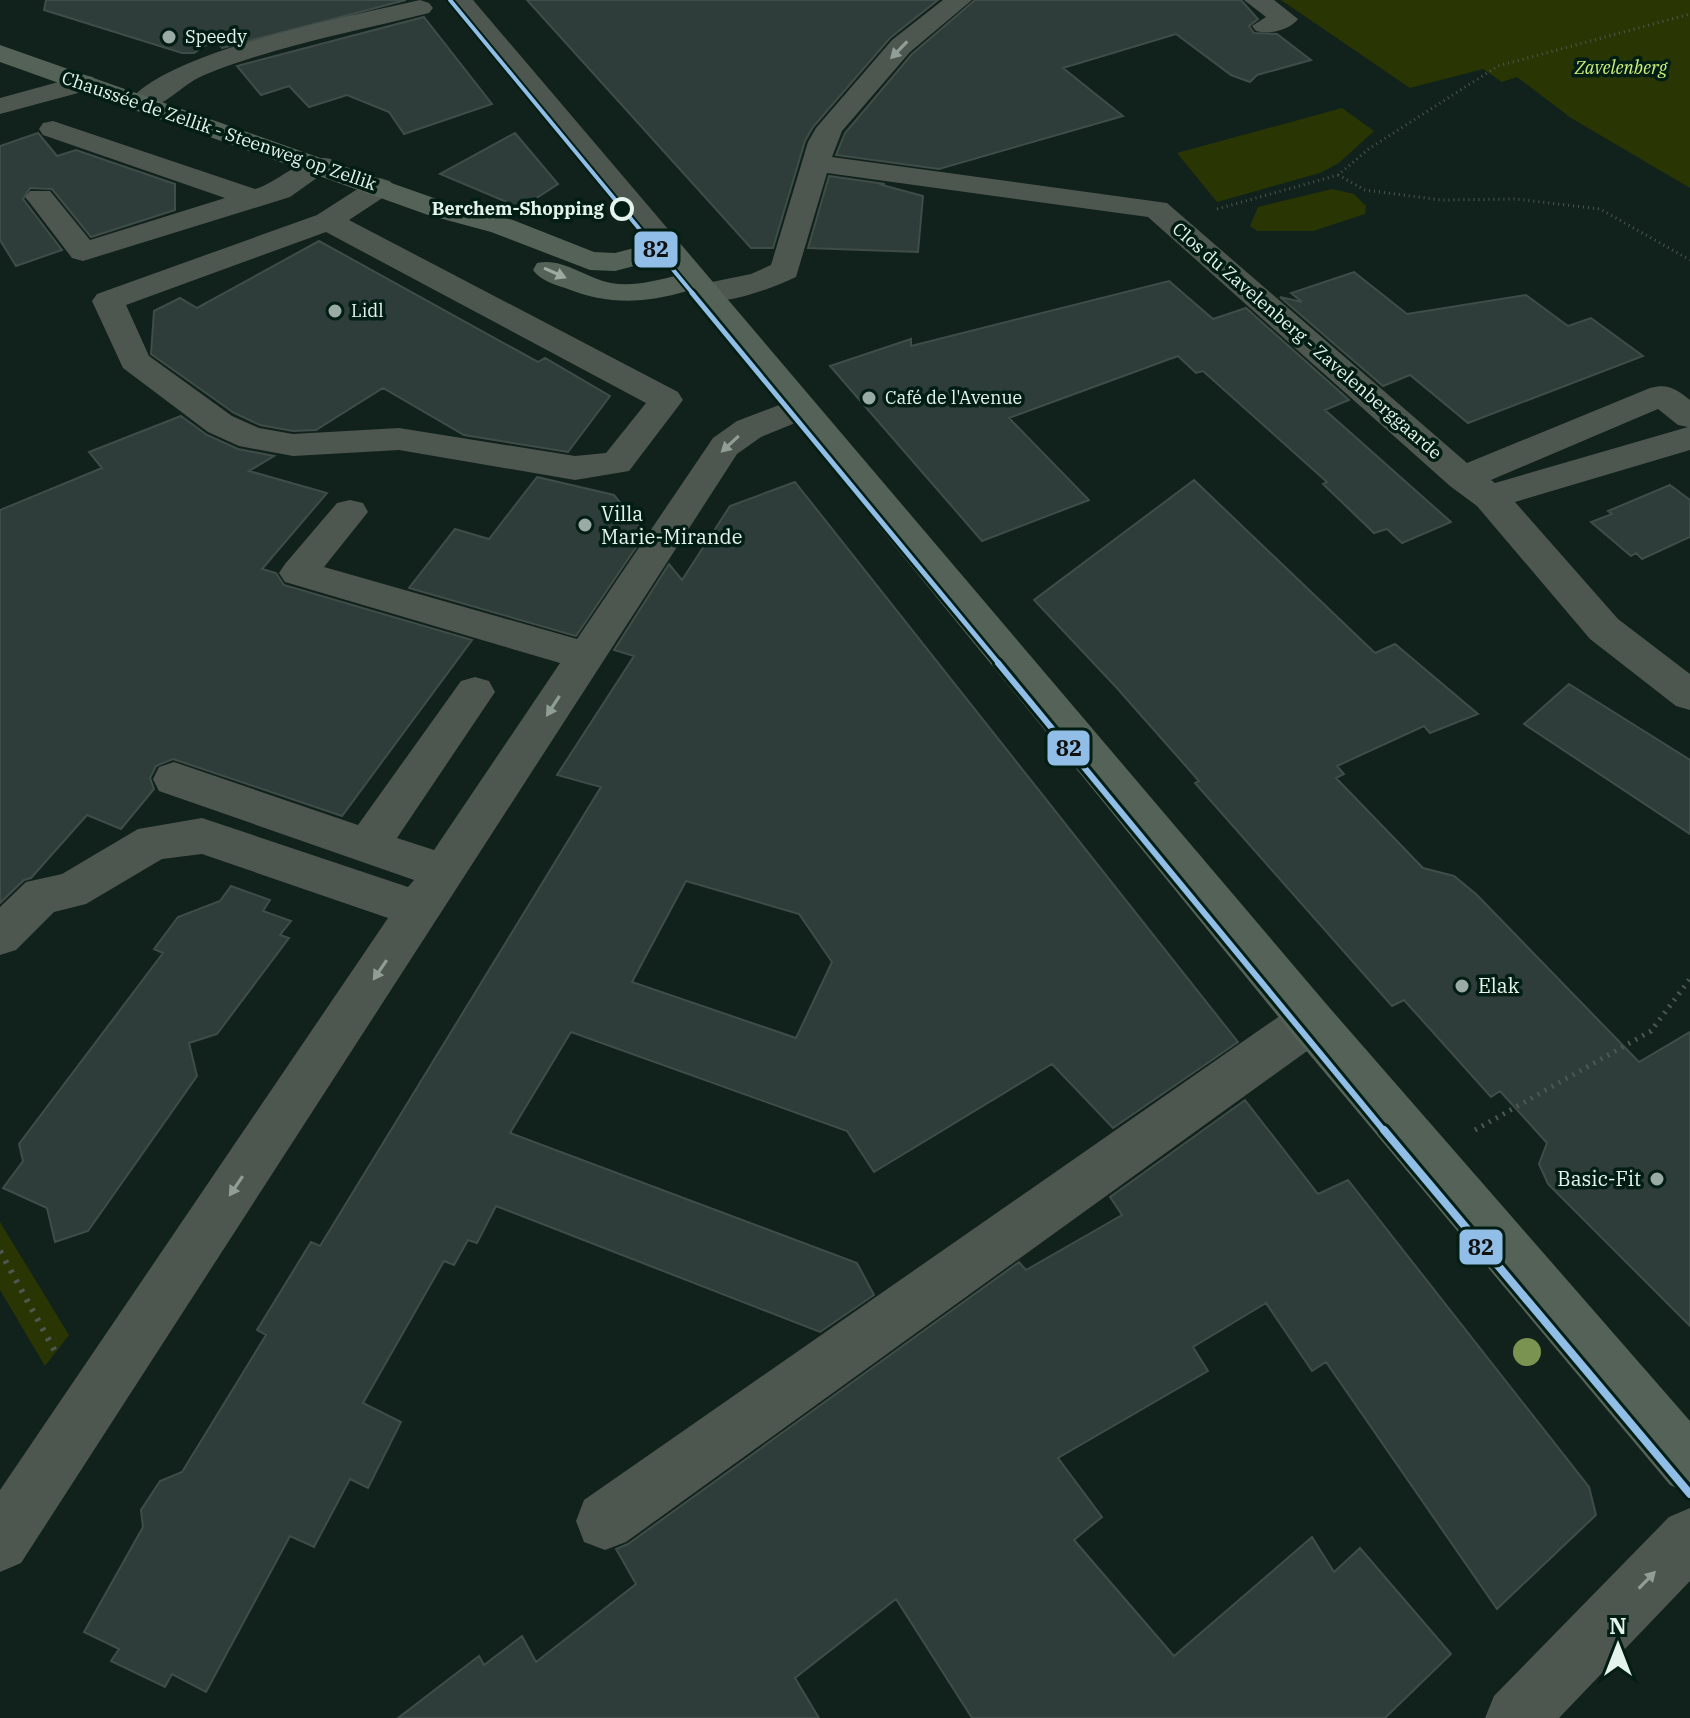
<svg xmlns="http://www.w3.org/2000/svg" width="1690" height="1718" font-family="'IBM Plex Serif',serif">
	<style>
		.green { fill: #293604 }
		.building { fill: #2e3d39; stroke: #3f4d49; stroke-width: 2; fill-rule: evenodd }
		.lines { fill: none; stroke-linecap: round; stroke-linejoin: round }
		.path-far2 { stroke: #4c5851; stroke-width: 3; stroke-dasharray: 1 4; stroke-linecap: butt }
		.path-far1 { stroke: #4c5851; stroke-width: 5; stroke-dasharray: 2 6; stroke-linecap: butt }
		.path { stroke: #4c5851; stroke-width: 6; stroke-dasharray: 3 8; stroke-linecap: butt }
		.minor { fill: #4d574f; fill-rule: evenodd }
		.major { fill: #546257; fill-rule: evenodd }
		.tram-1-far3-casing { stroke: #021e14; stroke-width: 8 }
		.tram-1-far2-casing { stroke: #021e14; stroke-width: 10 }
		.tram-1-far1-casing { stroke: #021e14; stroke-width: 12 }
		.tram-1-casing { stroke: #021e14; stroke-width: 14 }
		.tram-1-far3 { stroke: #91bee7; stroke-width: 4 }
		.tram-1-far2 { stroke: #91bee7; stroke-width: 5 }
		.tram-1-far1 { stroke: #91bee7; stroke-width: 6 }
		.tram-1 { stroke: #91bee7; stroke-width: 8 }
		.tree { fill: #7a9350 }
		.oneway { fill: #919e96 }
		.oneway2 { fill: #9caba2 }
		.poi-dot { fill: #9aaaa4; stroke: #021e14; stroke-width: 3 }
		.stop-dot { fill: #021e14; stroke: #e4f4ed; stroke-width: 4 }
		.labels { text-anchor: middle; stroke-width: 7; stroke-linejoin: round; paint-order: stroke }
		.far-poi-label { font-size: 18px; fill: #e4f4ed; stroke: #021e14; text-anchor: start }
		.far-park-label { font-size: 18px; font-style: italic; fill: #cff07b; stroke: #021e14 }
		.far-street-label { font-size: 18px; fill: #e4f4ed; stroke: #021e14 }
		.far-stop-label { font-size: 18px; font-weight: bold; fill: #e4f4ed; stroke: #021e14; text-anchor: end }
		.poi-label { font-size: 20px; fill: #e4f4ed; stroke: #021e14; text-anchor: start }
		.line-badge { stroke: #021e14; stroke-width: 3 }
		.pale-badge-label { font-size: 22px; text-anchor: middle; font-weight: bold; fill: #111 }
	</style>
	<rect width="100%" height="100%" fill="#11211b"/>
	<path class="green" d="M1281,0h409v188l-119,-70 -54,-41 -15,5 -19,-13 -73,19z
		M1342,108l32,23 -35,32 -19,10 -103,29 -40,-49z
		M1332,189l22,5 12,12 -1,8 -52,17h-56l-7,-5 8,-19z
		M0,1222l69,113 -24,31 -45,-76z"/>
	<path class="building" d="M46,0h360l-184,48 -7,-9 -21,14h-12l-138,-43z
		M527,0h411l-48,38 -77,89 -8,14 -32,107h-22z
		M975,0h266l17,19 -9,7 5,7 23,1 34,26 -54,15 -7,7 -19,-7 -55,-41 -113,34 60,48 -184,53 -103,-14 9,-22 67,-79z
		M424,17l68,87 -88,30 -15,-22 -42,-17 -38,12 -20,-21 -28,9 -24,-29z
		M38,133l19,23 19,-6 99,34v26l-84,27 -39,-48 -22,-1 -7,11 39,51 -46,16 -16,-26v-94z
		M515,133l43,51 -37,24 -81,-34z
		M829,176l56,8 -3,1 41,11 -5,56 -110,-4z
		M319,241l219,121 7,-4 65,38 -42,56 -104,-17 -81,-47 -67,42 -23,1 -33,-6 -26,-12 -83,-59 3,-43 26,-13 17,10z
		M1354,272l53,42 119,-19 42,31 23,-8 52,38 -175,67 -58,-48 -27,11 -103,-89 22,5 -11,-9z
		M1169,281l44,38 33,-11 103,92 -24,10 126,112 -49,21 -15,-14 -13,4 -51,-49 4,-2 -124,-111 -7,2 -18,-17 -169,62 80,82 -107,41 -152,-175 81,-27v7z
		M181,416l26,19 31,14 36,7 -25,15 78,22 -65,76 14,4 8,12 188,55 -130,176 -169,-57 -17,7 -6,12 4,11 -33,40 -34,-14 -56,63 -7,2 -24,23v-393l102,-42 -13,-16z
		M537,477l77,18 31,39 -69,102 -167,-48 46,-59 34,10z
		M1194,480l181,173 20,-9 83,70 -48,19 -6,-7 -87,40 7,8 -8,4 87,90 31,8 22,18 163,168 51,-30v294l-142,-142 -9,-20 8,-21 -47,-52 -9,6 -87,-97 -12,6 -197,-223 4,-2 -83,-94 -82,-87z
		M795,482l443,560 -125,86 -61,-64 -178,108 -27,-41 -276,-99 -61,101 347,130 17,32 -54,37 -324,-126 -19,37 -9,-3 -14,25 -10,-4 -81,142 38,19 -33,66 -18,-9 -36,68 -24,-11 -84,156 -34,-18 -7,13 -54,-26 8,-12 -35,-17 59,-105 -2,-17 19,-29 22,-9 84,-137 -9,-5 54,-88 9,4 281,-459 -44,-12 77,-119 -20,-6 55,-86 13,16 48,-74zM686,881l113,33 33,48 -36,76 -164,-56z
		M1670,485l20,15v37l-48,22 -6,-6 -5,3 -40,-34 21,-8 -4,-3z
		M1569,684l121,76v74l-166,-110z
		M231,886l39,14 -7,11 28,10 -11,14 9,3 -72,96 -28,9 8,33 -109,155 -33,11 -8,-34 -44,-20 20,-27 -4,-17 144,-191 -9,-4 24,-32 42,-16z
		M1245,1100l73,94 30,-14 241,307 7,28 -99,94 -171,-247 -14,9 -46,-68 -73,44 15,24 -150,87 44,59 -28,23 100,116 138,-119 22,35 26,-24 91,106 -66,64h-413l-76,-119 -101,79 24,40h-421l81,-62 5,9 38,-29 14,26 100,-78 -20,-35 12,-5 391,-282 7,8 96,-55 -12,-18z"/>
	<g class="lines">
		<path class="path-far2" d="M1338,175l27,15 76,10 75,-1 84,10 90,51
			M1217,209l121,-34 32,-27 128,-82 192,-52"/>
		<path class="path-far1" d="M1475,1130l176,-99 39,-52"/>
		<path class="path" d="M0,1251l57,104"/>
		<path class="minor" d="M420,0l9,3 4,5 -4,5c-75,19 -155,33 -227,63 -23,10 -43,39 -70,33l-4,-6c36,-52 228,-88 292,-103z
			M447,0h26l206,242 4,6 -4,6h-22z
			M943,0h29l-62,52 -68,79 -10,26 335,46 300,260 183,-75c18,-5 26,1 40,12v50l-175,52 103,117 72,55v36l-14,-4 -86,-67 -113,-133 -27,-20 -302,-269 -321,-44 -31,104c-28,13 -73,30 -104,23l-5,-7 5,-7 59,-12 20,-9 37,-123 8,-14 76,-88zM1658,409l20,16 10,2 -193,56 -4,-3z
			M1244,0h30l24,19c-8,11 -29,16 -42,12l-4,-5 14,-9z
			M84,75l9,2 4,6 -4,6 -93,25v-16z
			M53,121l202,68c25,-7 50,-37 76,-30l4,6 -45,32 -207,64 -11,-3 -42,-55 -5,-6 5,-6h20l40,49 135,-42 -182,-63 -4,-6 4,-6z
			M380,178l10,3 5,6 -5,6 -41,27 329,172 5,8 -54,71 -54,9 -176,-30 -106,6 -54,-10 -31,-14 -85,-64 -31,-67 5,-7 220,-79 53,-34zM326,232l320,171 -40,50 -31,3 -176,-28 -106,6 -34,-6 -27,-12 -83,-60 -23,-51z
			M798,398l12,3 5,8 -5,8 -49,20 -24,17 -716,1109 -21,9v-82l388,-572 -186,-64 -40,5 -76,45 -32,8 -38,38 -16,5v-48l26,-25 36,-8 76,-45 64,-11 206,69 6,-7 -255,-89 -6,-12 6,-12 15,-5 184,63 103,-144 14,-4 14,4 6,11 -98,146 37,12 126,-187 -275,-81 -6,-9 6,-9 52,-61 13,-3 13,3 5,9 -44,55 253,72 136,-201 24,-17z
			M1311,1000l17,6 7,15 -7,15 -702,506 -21,8 -21,-8 -8,-21 8,-21 710,-494z
			M1690,1508v73l-131,137h-74l9,-22 175,-179z"/>
		<path class="major" d="M0,45l448,158 65,17 81,32 21,1 53,-14 11,3 649,764 362,415v73l-20,-9 -376,-449 -607,-745c-44,13 -79,14 -122,-3 -12,-4 -25,-8 -32,-18l4,-7c25,-6 49,15 74,20 21,4 43,-2 64,-7l-14,-17 -46,12 -25,-1 -99,-38 -63,-17 -428,-153z"/>
		<defs>
			<path id="tram-1-far3" d="M450,0l244,295"/>
			<path id="tram-1-far2" d="M692,293l308,372"/>
			<path id="tram-1-far1" d="M998,663l387,469"/>
			<path id="tram-1" d="M1384,1130l306,364"/>
		</defs>
		<use href="#tram-1-far3" class="tram-1-far3-casing"/>
		<use href="#tram-1-far2" class="tram-1-far2-casing"/>
		<use href="#tram-1-far1" class="tram-1-far1-casing"/>
		<use href="#tram-1" class="tram-1-casing"/>
		<use href="#tram-1-far3" class="tram-1-far3"/>
		<use href="#tram-1-far2" class="tram-1-far2"/>
		<use href="#tram-1-far1" class="tram-1-far1"/>
		<use href="#tram-1" class="tram-1"/>
	</g>
	<circle class="tree" cx="1527" cy="1352" r="14"/>
	<defs><path id="oneway-solid" d="M-6-.8H1V-3.2L6.5 0L1 3.2V.8H-6Z" transform="scale(2)"/></defs>
	<g class="oneway">
		<use href="#oneway-solid" transform="translate(899 50) rotate(134)"/>
		<use href="#oneway-solid" transform="translate(730 444) rotate(137)"/>
		<use href="#oneway-solid" transform="translate(553 706) rotate(123)"/>
		<use href="#oneway-solid" transform="translate(380 970) rotate(124)"/>
		<use href="#oneway-solid" transform="translate(236 1186) rotate(124)"/>
		<use href="#oneway-solid" transform="translate(1647 1580) rotate(-46)"/>
	</g>
	<use class="oneway2" href="#oneway-solid" transform="translate(555 273) rotate(24)"/>
	<g class="poi-dot">
		<circle cx="169" cy="37" r="8"/>
		<circle cx="335" cy="311" r="8"/>
		<circle cx="869" cy="398" r="8"/>
		<circle cx="585" cy="525" r="8"/>
		<circle cx="1462" cy="986" r="8"/>
		<circle cx="1657" cy="1179" r="8"/>
	</g>
	<circle class="stop-dot" cx="622" cy="209" r="10"/>
	<g class="labels">
		<g class="far-poi-label">
			<text x="185" y="43">Speedy</text>
			<text x="351" y="317">Lidl</text>
			<text x="885" y="404">Café de l'Avenue</text>
		</g>
		<g class="far-park-label">
			<text x="1621" y="74">Zavelenberg</text>
		</g>
		<g class="far-street-label">
			<text transform="translate(219 131) rotate(19)" y="6">Chaussée de Zellik - Steenweg op Zellik</text>
			<text transform="translate(1307 341) rotate(41)" y="6">Clos du Zavelenberg - Zavelenberggaarde</text>
		</g>
		<g class="far-stop-label">
			<text x="604" y="215">Berchem-Shopping</text>
		</g>
		<g class="poi-label">
			<text x="601" y="521">Villa<tspan x="601" dy="23">Marie-Mirande</tspan></text>
			<text x="1478" y="993">Elak</text>
			<text x="1641" y="1186" text-anchor="end">Basic-Fit</text>
		</g>
	</g>
	<g class="line-badge">
		<rect x="633" y="230" width="46" height="39" rx="8" fill="#91bee7"/>
		<rect x="1046" y="729" width="45" height="38" rx="8" fill="#91bee7"/>
		<rect x="1458" y="1228" width="46" height="38" rx="8" fill="#91bee7"/>
	</g>
	<g class="pale-badge-label">
		<text x="656" y="257">82</text>
		<text x="1069" y="756">82</text>
		<text x="1481" y="1255">82</text>
	</g>
	<g transform="translate(1618 1646)" stroke="#021e14" stroke-width="6" paint-order="stroke">
	<path d="M0-6L14 30L0 20L-14 30Z" fill="#e4f4ed"/>
	<text y="-12" font-size="22" font-weight="bold" text-anchor="middle" fill="#e4f4ed">N</text>
	</g>
</svg>
